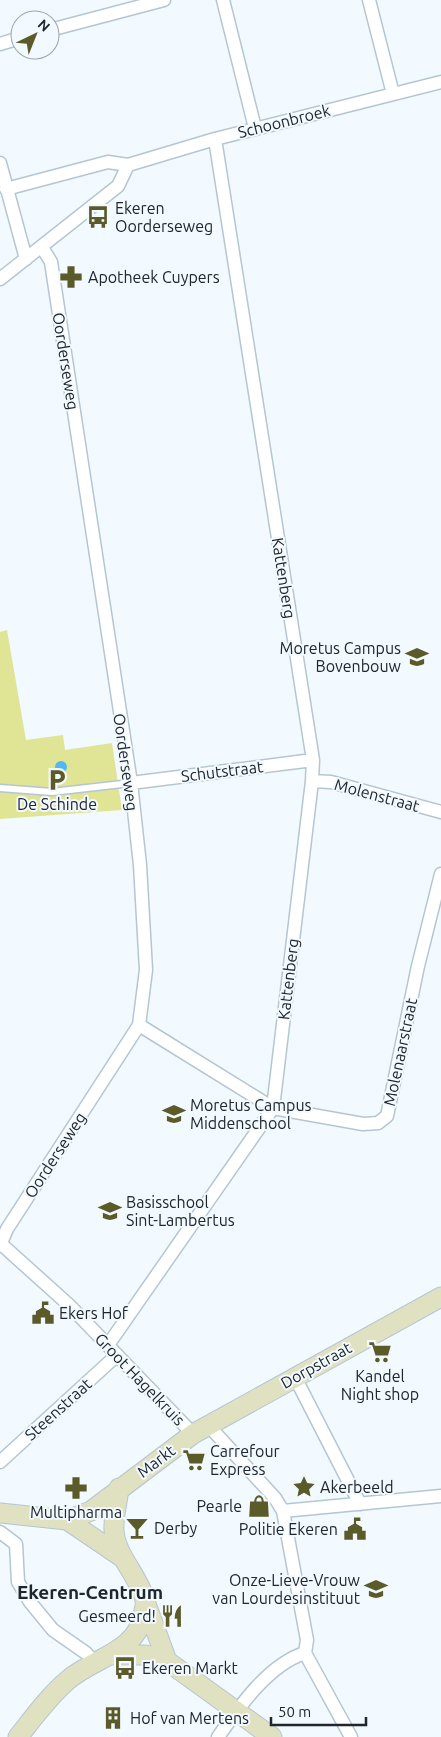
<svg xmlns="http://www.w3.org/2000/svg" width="441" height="1737" font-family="Ubuntu,sans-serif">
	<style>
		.pitch { fill: #e0e495 }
		.water { fill: #54b6f2 }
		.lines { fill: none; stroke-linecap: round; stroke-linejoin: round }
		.lane-casing { stroke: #b5c6d3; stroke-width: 9 }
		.street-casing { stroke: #b5c6d3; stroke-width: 15 }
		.secondary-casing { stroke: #b5c6d3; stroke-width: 21 }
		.lane { stroke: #fff; stroke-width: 6 }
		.street { stroke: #fff; stroke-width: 12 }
		.secondary { stroke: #e0e1c1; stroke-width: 19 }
		.labels { text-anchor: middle; stroke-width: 4; stroke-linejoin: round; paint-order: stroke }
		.street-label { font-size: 16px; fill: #20272c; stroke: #f2f9ff }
		.poi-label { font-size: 16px; fill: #20272c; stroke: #f2f9ff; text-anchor: start }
		.quarter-label { font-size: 19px; font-weight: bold; fill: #20272c; stroke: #f2f9ff }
	</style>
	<rect width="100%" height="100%" fill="#f2f9ff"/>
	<path class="pitch" d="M7,630l19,110 37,-5 2,15 47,-7 10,67 -122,9v-187z"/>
	<path class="water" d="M55 767a6 6 0 1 1 12 0a6 6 0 1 1-12 0Z"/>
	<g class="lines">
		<defs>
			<path id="lane" d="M0,788l52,4 79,-9"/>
			<path id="street" d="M223,0l32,128
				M369,0l24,94
				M50,30l114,-30
				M0,44l20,-6
				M0,163l26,96
				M6,189l102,-27 20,3
				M0,279l118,-93 10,-21 87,-26 226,-57
				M312,781l19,1 110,30
				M131,783l182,-23
				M139,1025l134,83 90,16 15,-1 9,-7 31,-150 23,-92
				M0,1243l69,62 124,129
				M1,1243l6,-14 132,-204 7,-55 -6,-105 -9,-82 -80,-521 -9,-15
				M108,1345l165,-237 39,-327 1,-21 -98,-621
				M292,1378l8,9 60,117
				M208,1425l67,73 8,13 24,129 -2,13 46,84
				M0,1462l116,-106
				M283,1511l158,-15
				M0,1532l16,12 2,38 12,20 23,28 33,23 8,9
				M218,1737c21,-30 51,-73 87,-84"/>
			<path id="secondary" d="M0,1513l67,7 24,-9 102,-77 248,-137
				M67,1520l56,38
				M146,1604l21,57
				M112,1655h34l21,6 105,76
				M18,1737c16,-20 31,-41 50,-57 25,-22 69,-28 75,-65 1,-5 3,-10 2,-15 -6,-24 -30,-45 -31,-70 -1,-13 4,-29 5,-42"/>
		</defs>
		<use href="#lane" class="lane-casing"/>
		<use href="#street" class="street-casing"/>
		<use href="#secondary" class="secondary-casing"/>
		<use href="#lane" class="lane"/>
		<use href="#street" class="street"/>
		<use href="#secondary" class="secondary"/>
	</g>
	<defs>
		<symbol id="bus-bare" viewBox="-9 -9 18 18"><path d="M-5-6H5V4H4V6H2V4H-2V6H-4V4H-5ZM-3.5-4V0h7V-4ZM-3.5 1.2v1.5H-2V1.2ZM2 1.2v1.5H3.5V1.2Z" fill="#5a5b28" stroke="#f2f9ff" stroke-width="2.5" paint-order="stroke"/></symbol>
		<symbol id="pharmacy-bare" viewBox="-9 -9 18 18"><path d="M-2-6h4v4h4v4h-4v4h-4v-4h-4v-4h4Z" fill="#5a5b28" stroke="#f2f9ff" stroke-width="2.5" paint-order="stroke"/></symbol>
		<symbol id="school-bare" viewBox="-9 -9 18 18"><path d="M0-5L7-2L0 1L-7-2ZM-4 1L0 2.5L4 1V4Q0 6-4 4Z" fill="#5a5b28" stroke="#f2f9ff" stroke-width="2.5" paint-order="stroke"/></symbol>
		<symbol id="parking-bare" viewBox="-9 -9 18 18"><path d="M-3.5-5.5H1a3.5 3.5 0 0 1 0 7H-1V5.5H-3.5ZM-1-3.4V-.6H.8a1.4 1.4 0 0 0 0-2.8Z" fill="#5a5b28" stroke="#f2f9ff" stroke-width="2.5" paint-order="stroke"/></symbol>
		<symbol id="civic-bare" viewBox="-9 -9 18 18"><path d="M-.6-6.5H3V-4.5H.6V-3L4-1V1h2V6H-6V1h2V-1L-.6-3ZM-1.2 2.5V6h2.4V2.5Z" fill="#5a5b28" stroke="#f2f9ff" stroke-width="2.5" paint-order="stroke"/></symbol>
		<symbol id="supermarket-bare" viewBox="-9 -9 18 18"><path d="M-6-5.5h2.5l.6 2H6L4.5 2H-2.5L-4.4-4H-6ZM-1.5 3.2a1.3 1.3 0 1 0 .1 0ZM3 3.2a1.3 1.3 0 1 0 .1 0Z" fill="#5a5b28" stroke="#f2f9ff" stroke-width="2.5" paint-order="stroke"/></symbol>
		<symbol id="sight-bare" viewBox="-9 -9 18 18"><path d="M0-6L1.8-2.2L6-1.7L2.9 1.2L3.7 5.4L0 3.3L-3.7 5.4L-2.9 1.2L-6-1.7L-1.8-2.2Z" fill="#5a5b28" stroke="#f2f9ff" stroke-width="2.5" paint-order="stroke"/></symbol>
		<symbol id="shop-bare" viewBox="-9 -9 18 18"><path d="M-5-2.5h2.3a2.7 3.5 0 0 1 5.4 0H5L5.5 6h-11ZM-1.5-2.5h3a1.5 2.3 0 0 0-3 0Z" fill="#5a5b28" stroke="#f2f9ff" stroke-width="2.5" paint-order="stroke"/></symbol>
		<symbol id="bar-bare" viewBox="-9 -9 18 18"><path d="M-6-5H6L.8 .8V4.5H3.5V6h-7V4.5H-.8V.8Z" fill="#5a5b28" stroke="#f2f9ff" stroke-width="2.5" paint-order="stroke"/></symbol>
		<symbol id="restaurant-bare" viewBox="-9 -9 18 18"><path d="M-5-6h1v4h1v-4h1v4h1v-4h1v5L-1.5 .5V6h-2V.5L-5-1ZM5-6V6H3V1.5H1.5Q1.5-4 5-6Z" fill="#5a5b28" stroke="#f2f9ff" stroke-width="2.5" paint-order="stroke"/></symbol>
		<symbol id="building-bare" viewBox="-9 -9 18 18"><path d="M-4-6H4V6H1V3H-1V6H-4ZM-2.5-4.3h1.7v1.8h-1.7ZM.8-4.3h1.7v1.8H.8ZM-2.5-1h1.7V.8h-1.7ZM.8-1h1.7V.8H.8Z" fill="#5a5b28" stroke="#f2f9ff" stroke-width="2.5" paint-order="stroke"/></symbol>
	</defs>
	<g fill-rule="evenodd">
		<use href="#bus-bare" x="82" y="201" width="32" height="32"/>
		<use href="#pharmacy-bare" x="55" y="261" width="32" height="32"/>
		<use href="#school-bare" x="401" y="641" width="32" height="32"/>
		<use href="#parking-bare" x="41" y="764" width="32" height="32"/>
		<use href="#school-bare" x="158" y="1098" width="32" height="32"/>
		<use href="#school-bare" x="94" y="1195" width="32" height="32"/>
		<use href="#civic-bare" x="27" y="1297" width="32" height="32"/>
		<use href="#supermarket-bare" x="364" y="1336" width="32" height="32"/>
		<use href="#supermarket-bare" x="178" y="1444" width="32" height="32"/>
		<use href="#sight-bare" x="288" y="1471" width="32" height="32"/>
		<use href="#pharmacy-bare" x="60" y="1472" width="32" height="32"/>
		<use href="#shop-bare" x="243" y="1490" width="32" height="32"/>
		<use href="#bar-bare" x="121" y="1512" width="32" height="32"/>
		<use href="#civic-bare" x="339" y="1513" width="32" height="32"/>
		<use href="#school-bare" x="360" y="1573" width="32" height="32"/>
		<use href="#restaurant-bare" x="156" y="1600" width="32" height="32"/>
		<use href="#bus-bare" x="109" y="1652" width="32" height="32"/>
		<use href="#building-bare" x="97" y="1702" width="32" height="32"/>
	</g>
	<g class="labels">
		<g class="street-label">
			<text transform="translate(284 121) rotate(-14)" y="6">Schoonbroek</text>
			<text transform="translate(66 361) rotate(81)" y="6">Oorderseweg</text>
			<text transform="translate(284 578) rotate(81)" y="6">Kattenberg</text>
			<text transform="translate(126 762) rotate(82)" y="6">Oorderseweg</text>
			<text transform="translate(222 771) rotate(-7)" y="6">Schutstraat</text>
			<text transform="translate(377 795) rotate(15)" y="6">Molenstraat</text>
			<text transform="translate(288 979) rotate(-83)" y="6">Kattenberg</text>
			<text transform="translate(400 1052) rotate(-78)" y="6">Molenaarstraat</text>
			<text transform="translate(55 1155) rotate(-57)" y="6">Oorderseweg</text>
			<text transform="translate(316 1365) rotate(-29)" y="6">Dorpstraat</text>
			<text transform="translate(140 1379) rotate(46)" y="6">Groot Hagelkruis</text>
			<text transform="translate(58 1409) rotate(-42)" y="6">Steenstraat</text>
			<text transform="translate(156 1461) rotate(-37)" y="6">Markt</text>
		</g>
		<g class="poi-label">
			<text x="115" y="214">Ekeren<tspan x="115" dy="18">Oorderseweg</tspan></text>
			<text x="88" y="283">Apotheek Cuypers</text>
			<text x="401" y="654" text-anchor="end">Moretus Campus<tspan x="401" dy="18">Bovenbouw</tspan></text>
			<text x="57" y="810" text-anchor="middle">De Schinde</text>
			<text x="190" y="1111">Moretus Campus<tspan x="190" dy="18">Middenschool</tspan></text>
			<text x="126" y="1208">Basisschool<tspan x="126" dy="18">Sint-Lambertus</tspan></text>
			<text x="59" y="1319">Ekers Hof</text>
			<text x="380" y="1382" text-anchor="middle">Kandel<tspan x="380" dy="18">Night shop</tspan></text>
			<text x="210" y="1457">Carrefour<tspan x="210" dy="18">Express</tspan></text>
			<text x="320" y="1493">Akerbeeld</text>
			<text x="242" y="1512" text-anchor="end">Pearle</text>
			<text x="76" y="1518" text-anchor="middle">Multipharma</text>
			<text x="154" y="1534">Derby</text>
			<text x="338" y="1535" text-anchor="end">Politie Ekeren</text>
			<text x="360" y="1586" text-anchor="end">Onze-Lieve-Vrouw<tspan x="360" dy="18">van Lourdesinstituut</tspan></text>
			<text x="156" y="1622" text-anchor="end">Gesmeerd!</text>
			<text x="142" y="1674">Ekeren Markt</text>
			<text x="130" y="1724">Hof van Mertens</text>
		</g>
		<g class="quarter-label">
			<text x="90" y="1599">Ekeren-Centrum</text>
		</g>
	</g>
	<g transform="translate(35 35) rotate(43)"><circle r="24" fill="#f2f9ff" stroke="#9ea5ab"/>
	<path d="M0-4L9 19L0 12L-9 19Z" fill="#5a5b28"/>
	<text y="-8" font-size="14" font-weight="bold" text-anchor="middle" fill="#20272c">N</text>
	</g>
	<path d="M271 1717v8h95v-8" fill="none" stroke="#20272c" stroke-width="2.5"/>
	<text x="278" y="1717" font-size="15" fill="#20272c" stroke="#f2f9ff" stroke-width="4" paint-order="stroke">50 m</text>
</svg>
